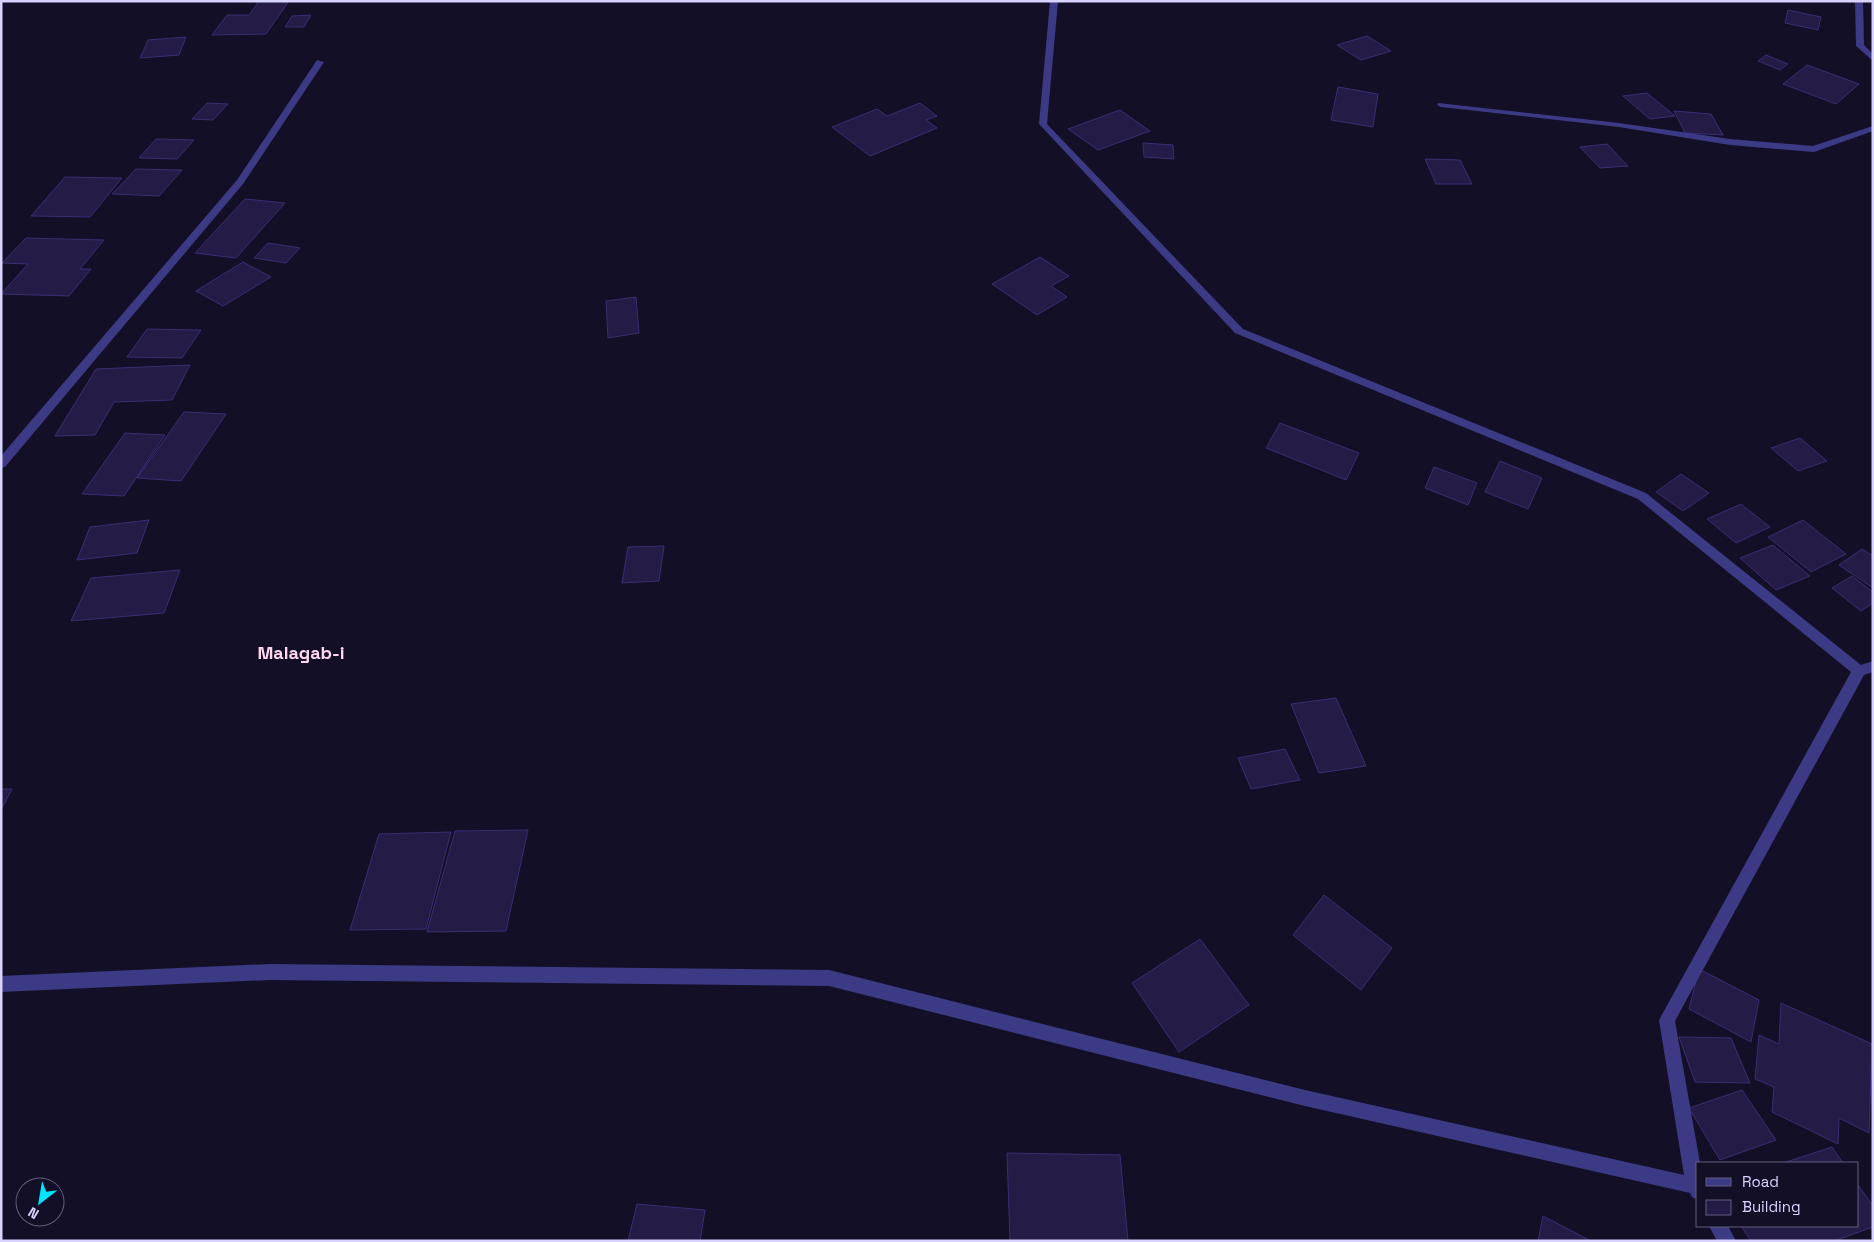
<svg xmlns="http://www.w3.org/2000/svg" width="1874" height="1242" font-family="'Space Grotesk',sans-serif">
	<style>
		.building { fill: #241b47; stroke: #3b2d73 }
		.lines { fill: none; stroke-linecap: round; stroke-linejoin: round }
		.minor { fill: #3d3a85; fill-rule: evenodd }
		.labels { text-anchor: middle; stroke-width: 4.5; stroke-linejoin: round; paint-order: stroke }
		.quarter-label { font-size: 18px; font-weight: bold; fill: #ffd6f0; stroke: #130f26 }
	</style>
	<rect width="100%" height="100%" fill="#130f26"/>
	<path class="building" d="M259,1h30l-23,33 -54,1 15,-20h22z
		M1788,10l33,7 -3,13 -33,-7z
		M311,15l-7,12h-19l7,-11z
		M1367,36l24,15 -30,9 -24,-15z
		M186,37l-7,18 -39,3 8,-18z
		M1766,55l22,9 -8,6 -22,-9z
		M1807,65l52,19 -23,20 -53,-20z
		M1338,87l40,7 -5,33 -42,-7z
		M1647,93l28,23 -25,3 -27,-23z
		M207,103l21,1 -15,16 -21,-1z
		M920,103l17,13 -11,4 11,8 -67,28 -38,-29 45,-18 10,7z
		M1120,110l30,21 -52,19 -30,-21z
		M1674,111l37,3 12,21 -38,-2z
		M156,139l38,1 -17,19 -38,-1z
		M1143,143l30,2 1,14 -30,-2z
		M1607,144l21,22 -28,2 -20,-21z
		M1425,159l35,1 12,24h-36z
		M136,169l46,1 -23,26 -47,-2z
		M65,177l57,1 -32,39 -59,-1z
		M245,199l40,4 -49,55 -41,-5z
		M26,238l78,2 -24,29h11l-22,27 -68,-2 27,-30 -26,-1z
		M268,243l32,5 -14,15 -32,-5z
		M1040,257l29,19 -18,10 16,11 -30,18 -45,-31z
		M243,262l28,15 -48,29 -27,-15z
		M636,297l3,36 -31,5 -2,-37z
		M147,329l54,1 -19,28 -55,-1z
		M190,365l-18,35 -58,2 -19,33 -40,1 41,-67z
		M184,412l42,2 -45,67 -44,-3z
		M1280,423l79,30 -13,27 -80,-32z
		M125,433l40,2 -41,61 -42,-2z
		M1800,438l27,23 -29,10 -27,-23z
		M1500,461l42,17 -14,31 -43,-17z
		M1434,467l43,16 -9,22 -43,-17z
		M1681,474l28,19 -26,18 -27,-19z
		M1741,504l29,23 -34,16 -29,-24z
		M149,520l-12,33 -60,7 13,-33z
		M1803,520l43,34 -35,18 -43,-35z
		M1773,545l37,31 -34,14 -36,-32z
		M664,546l-5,35 -37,2 6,-36z
		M1862,549l11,7v32l-34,-23z
		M180,570l-16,43 -93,8 20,-43z
		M1852,576l21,16v11l-12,8 -29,-23z
		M1336,698l30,68 -47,7 -28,-69z
		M1285,749l15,31 -49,9 -13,-31z
		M1,789h11l-11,21z
		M528,830l-22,101 -79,1 28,-101z
		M451,832l-25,97 -76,1 29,-96z
		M1324,895l68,53 -31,42 -68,-55z
		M1200,939l49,66 -70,47 -47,-69z
		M1699,969l60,31 -8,42 -62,-33z
		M1781,1003l91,41 -3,89 -30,-15 -1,26 -66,-32 2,-25 -19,-8 4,-44 20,9z
		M1679,1037l52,1 19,45 -55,-1z
		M1742,1090l34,50 -56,20 -31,-52z
		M1832,1147l11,16h-60z
		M1007,1153l113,2 8,86h-118z
		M1858,1185l15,21v21l-39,14h-83l-10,-15h117z
		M637,1204l68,6 -5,31h-72z
		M1543,1216l48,25h-53z"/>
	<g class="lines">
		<path class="minor" d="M1050,1h8l-11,123 196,205 403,164 215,172 12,-4v11l-9,3 -189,346 25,142h-2v37l-6,-3 -2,-4 -385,-87 -476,-120 -559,-6 -269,12v-16l269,-12 559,6 476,120 379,85 -25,-155 192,-348 -213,-173 -403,-166 -196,-209z
			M1855,1h8l1,44 9,9v7l-17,-15z
			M317,60l7,2 -81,122 -238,283 -4,1v-12l236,-276z
			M1438,103l181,20 111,16 83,7 60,-20v5l-59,21 -84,-7 -111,-18 -178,-20 -4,-2z
			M1709,1226h19l8,15h-19z"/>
	</g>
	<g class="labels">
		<g class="quarter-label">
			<text x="301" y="659">Malagab-i</text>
		</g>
	</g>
	<rect width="1874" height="1242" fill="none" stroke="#d9d4ff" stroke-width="5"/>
	<rect x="1696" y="1162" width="162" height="65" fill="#130f26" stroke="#625e7d"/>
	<rect x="1706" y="1178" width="25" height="8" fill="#3d3a85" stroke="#625e7d"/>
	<text x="1742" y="1187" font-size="15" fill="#d9d4ff">Road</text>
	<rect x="1706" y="1200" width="25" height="15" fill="#241b47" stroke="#625e7d"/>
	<text x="1742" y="1212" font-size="15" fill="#d9d4ff">Building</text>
	<g transform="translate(40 1202) rotate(211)"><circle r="24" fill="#130f26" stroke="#625e7d"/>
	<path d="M0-4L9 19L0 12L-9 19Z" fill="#00e5ff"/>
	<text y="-8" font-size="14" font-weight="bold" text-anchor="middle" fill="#d9d4ff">N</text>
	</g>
</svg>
